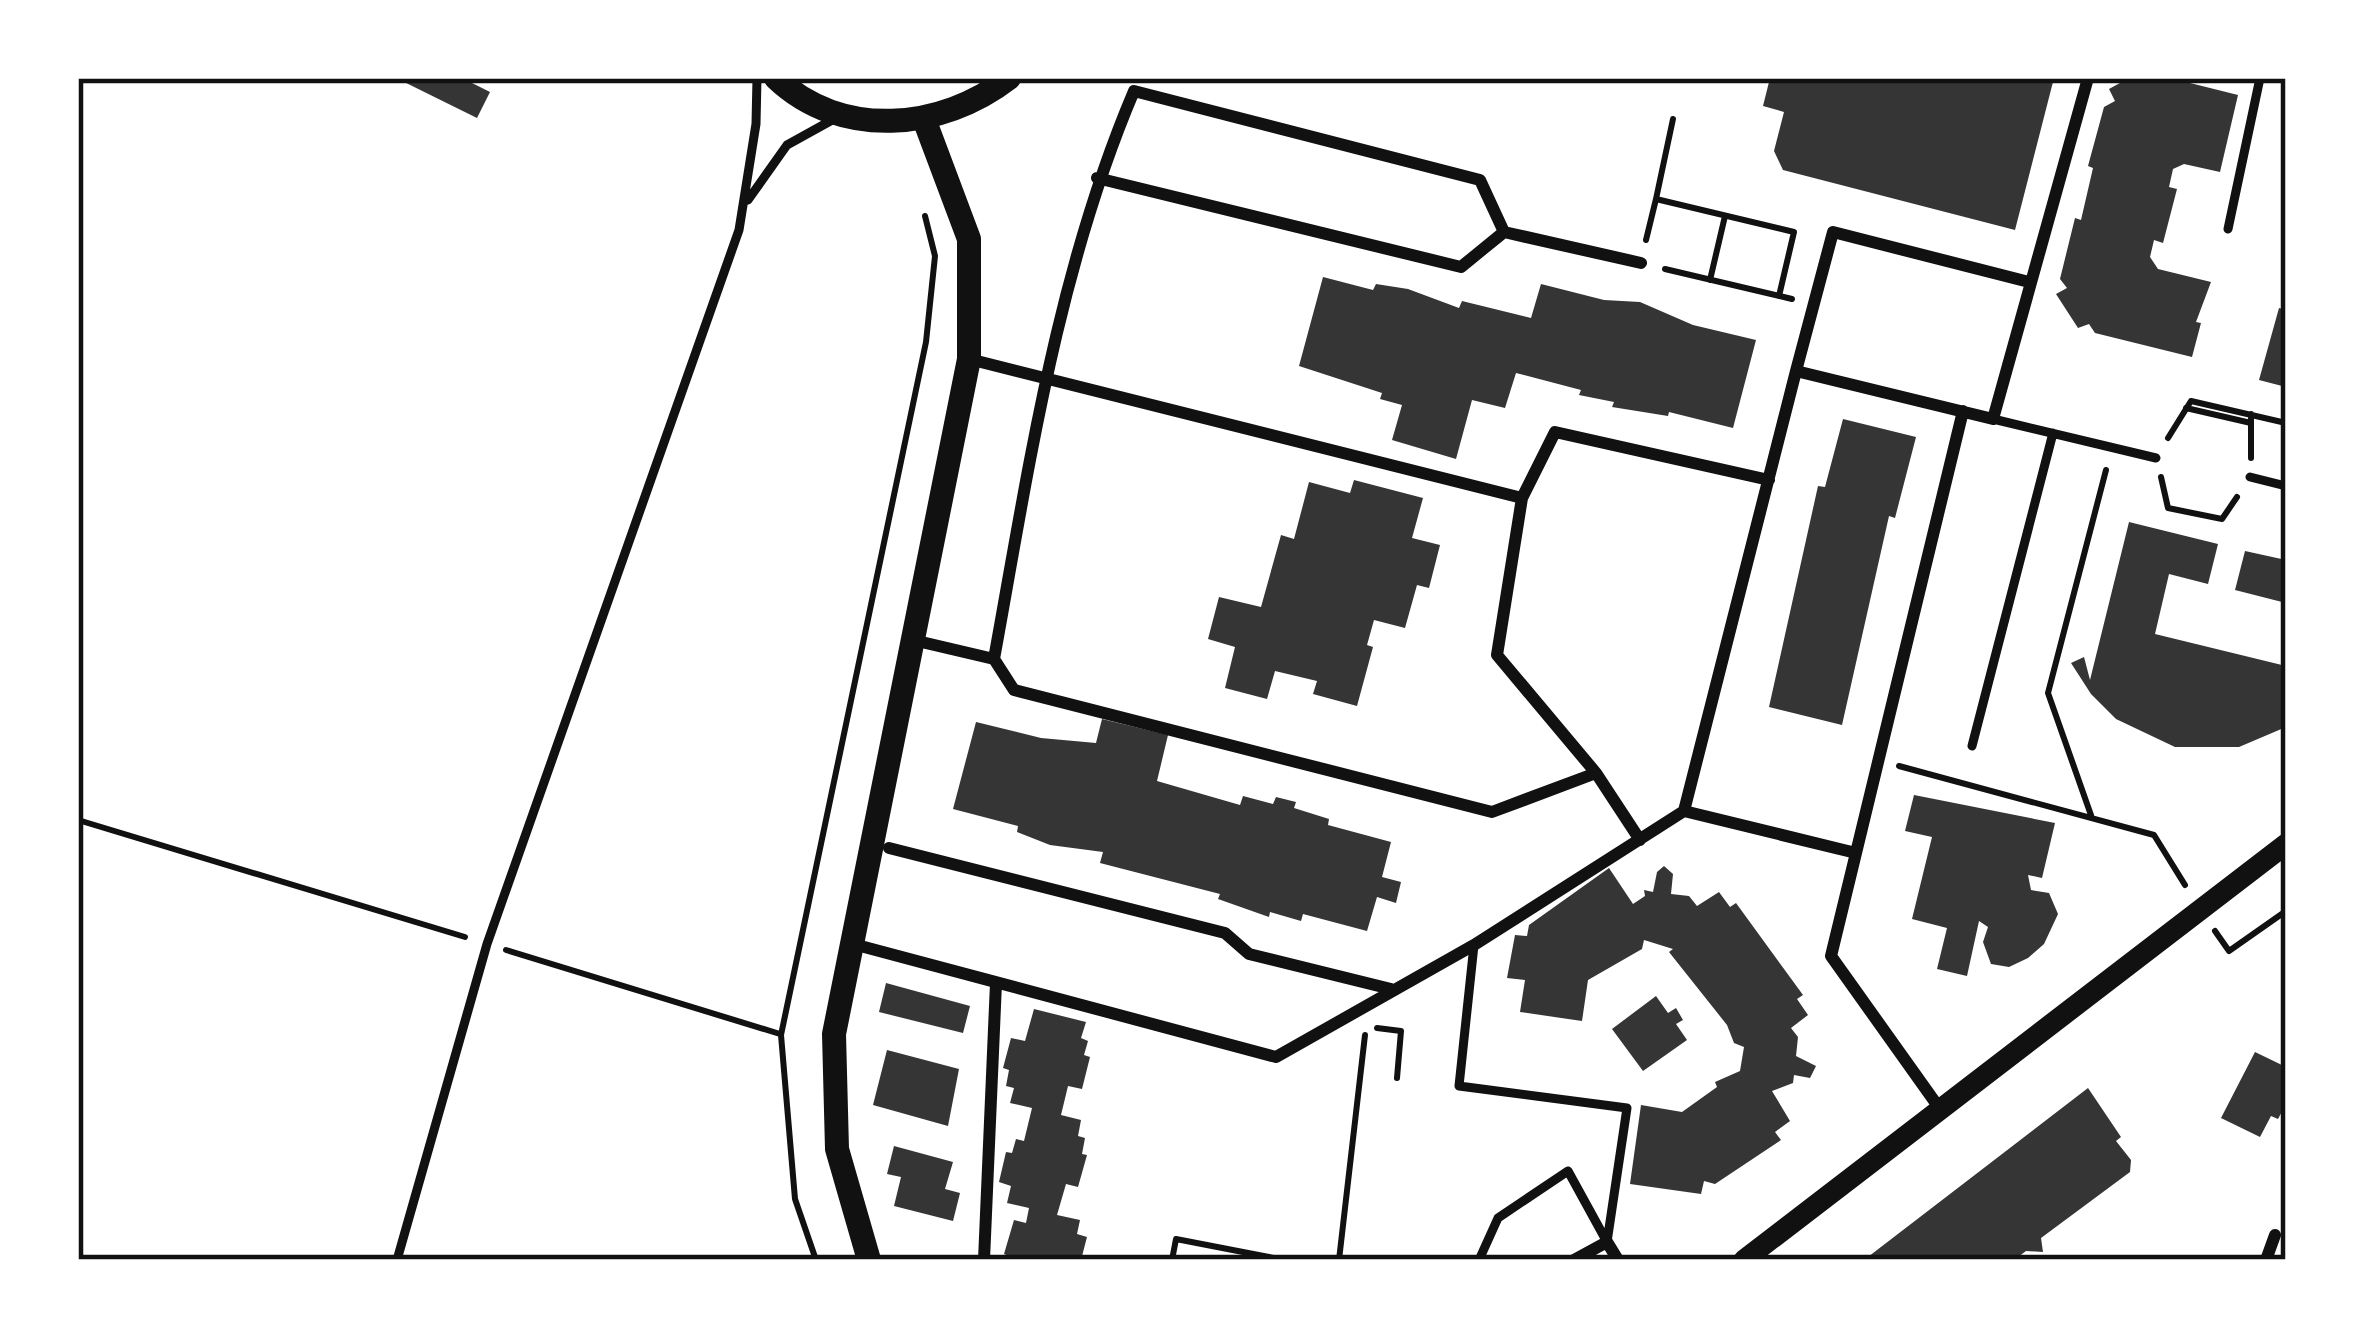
<svg xmlns="http://www.w3.org/2000/svg" width="2364" height="1338" font-family="'Fira Sans',sans-serif">
	<style>
		.building { fill: #353535 }
		.lines { fill: none; stroke-linecap: round; stroke-linejoin: round }
		.path { stroke: #111; stroke-width: 6 }
		.service { stroke: #111; stroke-width: 9 }
		.minor { stroke: #111; stroke-width: 12 }
		.tertiary { stroke: #111; stroke-width: 21 }
		.secondary { stroke: #111; stroke-width: 24 }
		.neatline { fill: none; stroke: #111; stroke-width: 4.5 }
	</style>
	<rect width="100%" height="100%" fill="#fff"/>
	<path class="building" d="M396,78h66l28,14 -13,26z
		M1770,78h284l-39,152 -232,-60 -9,-19 10,-39 -21,-6z
		M2129,78h41l68,17 -18,77 -36,-8 -11,5 -4,18 8,2 -14,54 -9,-3 -4,17 8,12 53,13 -15,40 5,1 -9,34 -97,-24 -6,-9 -11,4 -22,-34 11,-6 -7,-9 15,-61 6,2 12,-52 -5,-2 16,-59 11,-6 -6,-12z
		M1323,277l50,13 3,-6 32,5 51,19 3,-7 69,17 10,-34 63,16 36,2 53,23 63,15 -23,88 -64,-16 -1,4 -56,-9 2,-5 -35,-7 2,-5 -65,-17 -11,35 -33,-8 -16,59 -64,-19 10,-35 -22,-6 2,-6 -83,-27z
		M2279,308l7,2v77l-27,-7z
		M1843,419l73,18 -21,81 -6,-2 -47,209 -73,-18 49,-221 7,1z
		M1354,480l69,18 -11,40 28,7 -11,43 -12,-3 -12,43 -31,-8 -7,25 6,2 -16,59 -44,-12 4,-13 -42,-10 -8,28 -42,-11 10,-41 -27,-8 11,-42 42,10 20,-72 13,4 15,-57 41,11z
		M2129,522l89,22 -10,40 -39,-10 -14,60 131,32v61l-47,20h-64l-59,-28 -25,-25 -20,-31 13,-6 6,23z
		M2245,551l41,9v43l-51,-13z
		M1102,719l66,16 -11,46 83,24 3,-9 30,8 3,-7 20,5 -2,6 35,11 -1,6 63,17 -9,35 19,5 -5,21 -19,-6 -10,34 -64,-17 -2,7 -31,-9 -1,5 -51,-18 2,-5 -120,-31 3,-11 -53,-7 -33,-13 1,-6 -65,-17 23,-87 65,16 55,5z
		M1914,795l141,28 -13,55 -14,-3 3,15 18,3 9,21 -14,30 -16,14 -19,9 -18,-3 -8,-22 5,-15 -9,-6 -12,55 -30,-7 10,-41 -35,-9 20,-82 -27,-6z
		M1664,866l9,8 -2,20 18,2 8,10 22,-14 11,15 6,-4 67,92 -6,4 11,16 -17,13 7,9 -2,19 20,10 -6,12 -16,-3 -1,8 -21,8 18,30 -15,11 6,8 -66,44 -11,-3 -3,13 -71,-10 11,-79 41,7 35,-25 -2,-5 25,-11 4,-24 -10,-4 -7,-18 -58,-73 4,-3 -29,-9 -2,9 -54,31 -6,41 -62,-9 5,-32 -18,-2 8,-43 12,1 2,-11 80,-57 24,36 12,-8 -1,-6 9,2 4,-20z
		M886,983l84,23 -7,27 -84,-21z
		M1656,996l12,17 8,-5 7,12 -7,4 11,16 -44,31 -31,-42z
		M1034,1009l52,13 -5,16 7,3 -4,14 6,2 -8,32 -14,-3 -7,29 20,5 -3,16 7,2 -3,16 5,1 -9,32 -12,-3 -9,31 23,5 -3,14 10,3 -6,23h-63l-14,-6 10,-34 12,3 3,-15 -22,-5 4,-17 -12,-4 7,-30 6,1 4,-14 8,2 8,-33 -22,-5 4,-15 -8,-2 3,-16 -6,-2 8,-30 14,3z
		M887,1050l72,19 -11,57 -75,-21z
		M2255,1052l31,15v37l-8,15 -7,-3 -11,21 -39,-19z
		M2088,1088l33,49 -5,4 15,19 -1,12 -89,66 2,14 -17,-1 -12,9h-150z
		M894,1146l59,16 -8,27 15,4 -7,28 -59,-15 7,-29 -14,-3z"/>
	<g class="lines">
		<path class="path" d="M1656,199l17,-80
			M1646,240l10,-41 138,33 -15,64
			M1665,269l127,30
			M1710,280l15,-64
			M2186,408l65,15
			M2168,438l23,-37 95,22
			M2251,458v-44
			M2161,477l7,31 54,11 15,-22
			M1899,766l255,69 31,50
			M2092,818l-44,-125 58,-223
			M78,820l387,117
			M2215,931l14,20 57,-40
			M506,950l274,84
			M1377,1028l24,3 -4,47
			M816,1260l-21,-61 -14,-164 145,-693 9,-86 -10,-40
			M1172,1260l4,-21 108,21
			M1339,1260l26,-225"/>
		<path class="service" d="M748,200l39,-55 47,-26
			M2228,229l32,-151
			M1993,419l163,39
			M2250,477l36,9
			M1972,746l81,-313
			M1474,945l-15,141 168,22 -20,134
			M397,1260l90,-316 252,-714 17,-106 1,-46
			M1479,1260l19,-42 70,-47 39,71"/>
		<path class="minor" d="M1097,178l364,89 43,-35
			M969,359l553,139 -25,157 99,118
			M1796,371l37,-139 196,50
			M1522,498l33,-66 214,48
			M913,640l81,19 20,31 478,122 104,-39 44,67
			M994,659c35,-192 63,-387 140,-568l346,89 24,52 137,31
			M1684,811l172,42 107,-442
			M889,848l336,85 24,21 142,35
			M1856,853l-25,103 109,153
			M853,944l423,113 198,-112 210,-134 112,-440 197,48 95,-341
			M984,1260l12,-277
			M1574,1260l33,-18 11,18
			M2266,1260l9,-25"/>
		<path class="tertiary" d="M1744,1260l542,-416"/>
		<path class="secondary" d="M776,78c65,62 166,52 233,0
			M869,1260l-32,-111 -3,-115 135,-675v-120l-45,-120"/>
	</g>
	<rect width="2364" height="1338" fill="none" stroke="#ffffff" stroke-width="162"/>
	<rect x="81" y="81" width="2202" height="1176" class="neatline"/>
</svg>
